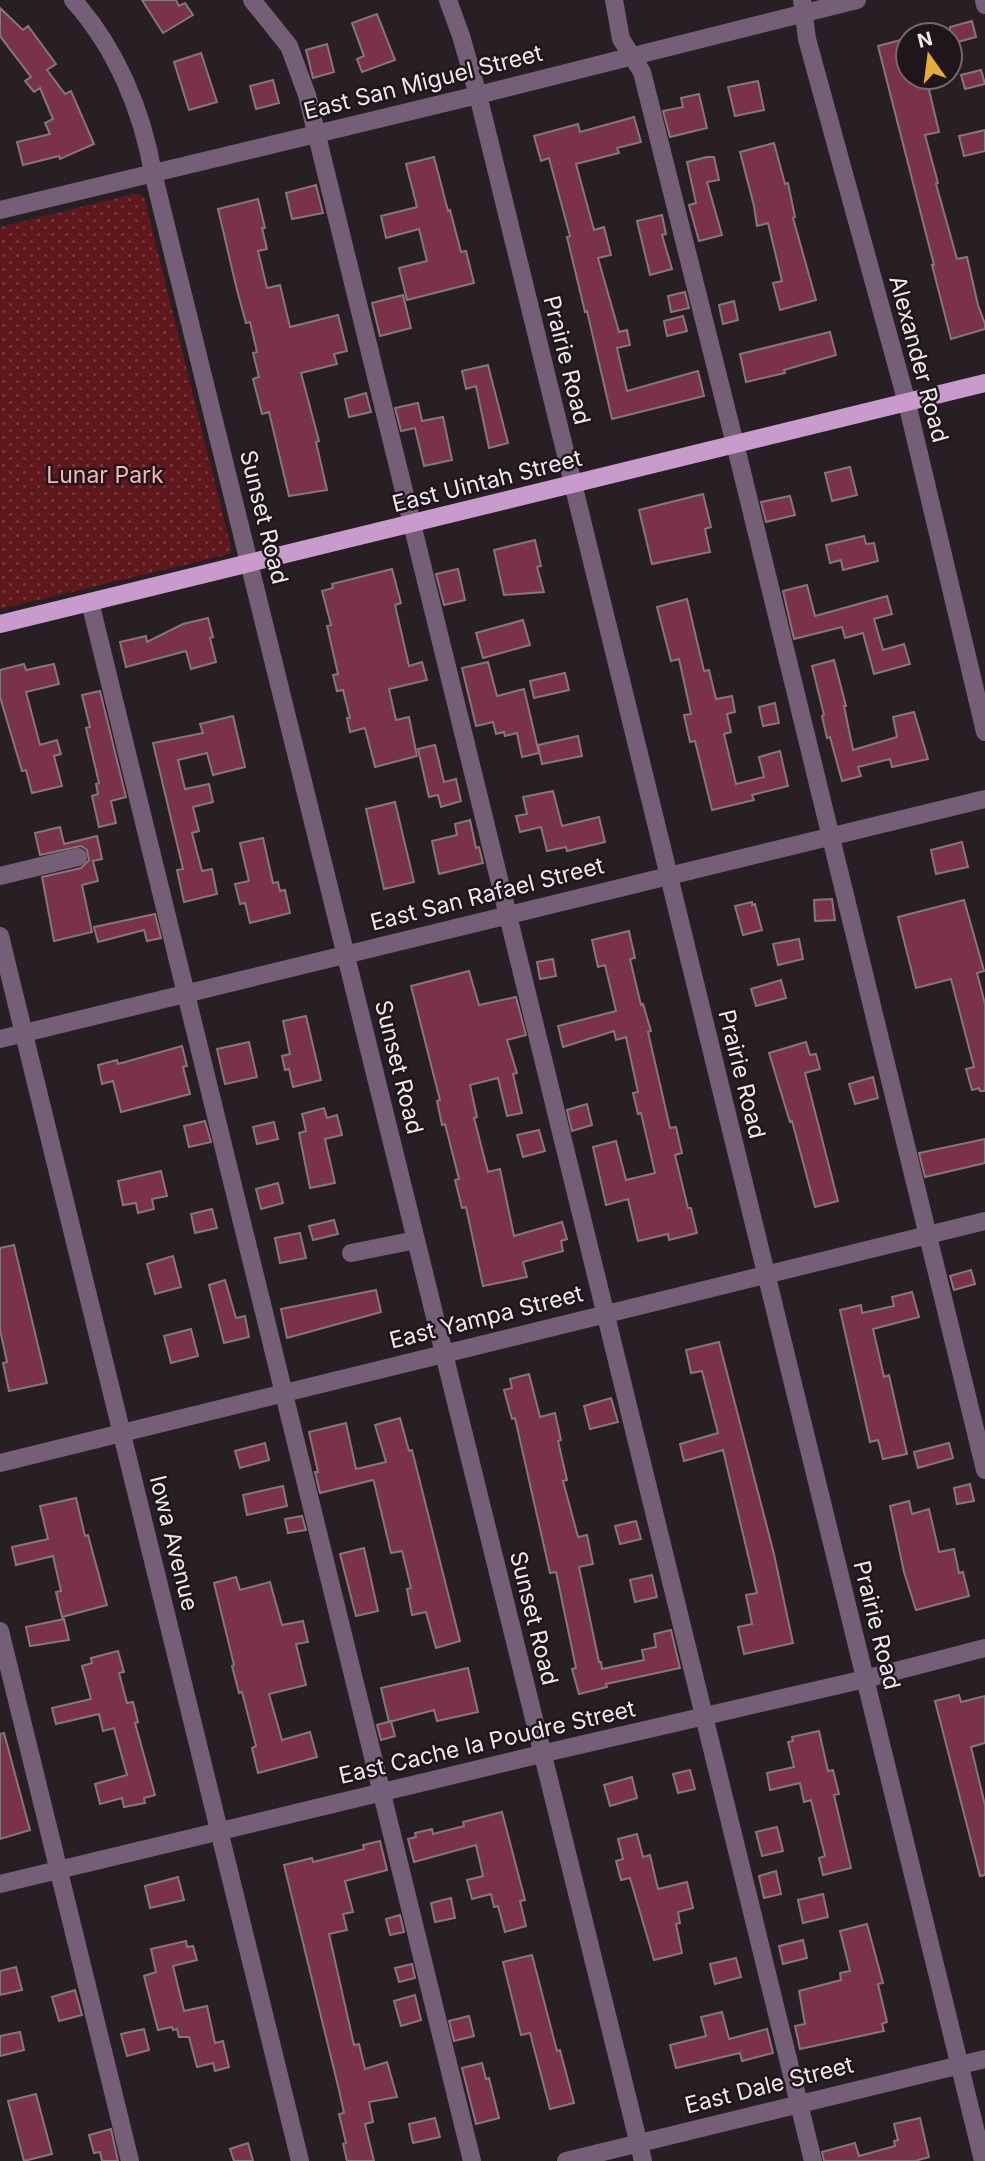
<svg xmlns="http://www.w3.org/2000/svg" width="985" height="2161" font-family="Inter,sans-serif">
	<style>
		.park { fill: url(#park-dots) }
		.building { fill: #7a3248; stroke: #84777a; stroke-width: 2 }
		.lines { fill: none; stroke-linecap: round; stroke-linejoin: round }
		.minor { stroke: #755f77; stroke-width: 18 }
		.major { stroke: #c99bcd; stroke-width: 18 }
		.labels { text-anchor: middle; stroke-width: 5; stroke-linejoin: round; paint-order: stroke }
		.street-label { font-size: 23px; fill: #eee8eb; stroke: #1f161b }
		.park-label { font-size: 23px; fill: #f8b4b1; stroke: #1f161b }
	</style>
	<defs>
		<pattern id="park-dots" width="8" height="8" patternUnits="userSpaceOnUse" patternTransform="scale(1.75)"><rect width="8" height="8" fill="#5f191c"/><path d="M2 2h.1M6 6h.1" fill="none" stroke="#763a3d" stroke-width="1.8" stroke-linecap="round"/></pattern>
	</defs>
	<rect width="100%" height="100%" fill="#281f24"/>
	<path class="park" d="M134,194h5l5,3 88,355 -6,3 -226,54v-382z"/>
	<path class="building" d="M142,0h34l3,6 6,-3 8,12 -30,18z
		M0,8l23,22 5,-4 28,38 -9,6 18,24 6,-3 23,53 -34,15 -1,-3 -36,9 -6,-23 33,-8 -5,-11 8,-4 -13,-31 -6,4 -9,-11 6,-4 -31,-41z
		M377,14l18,46 -33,12 -5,-13 7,-3 -12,-33z
		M972,21l4,16 -26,7v-17z
		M908,38v39h18l13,55 -14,3 13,48 -2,1 21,75 10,-2 11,48 7,19v5l-34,10 -19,-74h2l-56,-219z
		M327,44l7,28 -21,6 -7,-28z
		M201,53l16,49 -28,8 -15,-48z
		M981,70l4,14 -20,5 -4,-14z
		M273,80l6,23 -23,6 -6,-23z
		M758,81l6,29 -29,6 -7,-29z
		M699,94l8,34 -37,9 -7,-26 20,-4 -2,-9z
		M634,117l7,25 -24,6 2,5 -43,11 18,66 10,-3 7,28 -13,3 21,74 8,-2 3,15 -13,3 10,43 71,-20 6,25 -92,23 -25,-108 -2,1 -18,-75 3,-1 -21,-78 -8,3 -7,-25 44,-12 2,8z
		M985,130v21l-21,5 -5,-20z
		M774,143l11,41 3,-1 7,34 -2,1 23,82 -36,10 -7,-27 9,-2 -14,-58 -11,3 -3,-20 -14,-54z
		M434,157l14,54 2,-1 11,42 5,-1 8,32 -67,17 -8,-32 28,-7 -8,-32 -33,9 -5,-22 36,-9 -11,-43z
		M707,157h7l5,23 -12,2 15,53 -23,6 -10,-36 7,-2 -9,-41z
		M316,185l7,28 -31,6 -6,-26z
		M258,199l7,29h-3l5,21 -9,2 9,37 13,-3 10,42 48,-12 9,36 -13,3 3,10 -36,9 18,68 -3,1 11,48 -38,6 -20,-84 -7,2 -9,-35 6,-2 -6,-24 4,-1 -7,-30 -4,1 -9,-33 -19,-81z
		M662,215l4,19 -4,1 10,34 -22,6 -13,-54z
		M685,292l4,16 -18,4 -3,-16z
		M403,295l8,33 -31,8 -8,-33z
		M734,301l4,19 -15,4 -4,-19z
		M683,316l4,15 -20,5 -3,-15z
		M830,332l6,23 -52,15 1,3 -39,9 -6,-28z
		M488,365l20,78 -19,5 -13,-62 -10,3 -4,-18z
		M366,393l5,19 -22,5 -4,-18z
		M418,403l4,18 21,-4 9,43 -28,6 -9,-38 -14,3 -6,-23z
		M850,467l7,28 -25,6 -7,-28z
		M703,494l8,33 -6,2 5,23 -58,12 -13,-54z
		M790,496l5,19 -29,7 -5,-20z
		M864,536l2,8 8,-1 4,18 -35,9 -2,-10 -11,3 -4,-18z
		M535,540l6,26 -4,1 7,25 -40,3 -10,-45z
		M392,569l9,34 -6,2 14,61 13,-4 5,18 -38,9 7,31 13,-3 8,39 -42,11 -10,-39 -15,4 -3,-14h3l-7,-28 -6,1 -4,-16 5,-1 -11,-48 4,-1 -9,-34 11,-3 -1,-4z
		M458,569l7,31 -21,5 -8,-31z
		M807,585l8,31 72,-20 5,18 -18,5 9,31 21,-6 6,20 -36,10 -11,-41 -18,5 -3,-11 -48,12 -11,-48z
		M687,599l17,72 5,-1 7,29 16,-3 3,16 -8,2 4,18 -7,2 12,50 28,-7 -5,-20 21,-6 8,35 -36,9 2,5 -42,10 -17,-69 -5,1 -6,-27 7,-1 -12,-55 -8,2 -14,-54z
		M208,618l5,19 -3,1 6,24 -25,7 -5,-18 -60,16 -6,-25 26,-6 1,6 36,-18z
		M523,620l7,25 -47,13 -7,-25z
		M834,660l12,46h-2l9,44 44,-13 -4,-20 21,-5 14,47 -36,8 -2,-8 -32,8 3,9 -19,5 -12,-44 -3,1 -5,-22 2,-1 -12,-49z
		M488,662l9,34 27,-7 15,64 -17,4 -5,-24 -12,3 -1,-4 -8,2 -3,-12 -17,4 -14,-58z
		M24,664l2,6 28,-6 5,20 -33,8 14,53 17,-5 4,14 -7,2 8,30 -30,7 -6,-23 -4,1 -22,-74v-27z
		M565,673l4,17 -35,8 -4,-17z
		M100,691l26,106 -15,4 5,22 -17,4 -7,-31 6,-2 -2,-10 3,-1 -13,-55 4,-1 -8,-32z
		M775,703l4,20 -16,3 -4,-19z
		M233,716l12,51 -32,8 -6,-22 -29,7 7,29 24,-5 4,18 -20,5 6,24 -7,2 10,38 10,-2 5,25 -33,8 -7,-32 6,-1 -30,-126 50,-10 -3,-9z
		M578,736l4,20 -40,8 -4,-19z
		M435,745l9,37 12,-3 5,22 -20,6 -3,-12 -9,2 -11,-48z
		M553,791l9,35 37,-9 6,25 -38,9 -1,-4 -19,4 -6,-24 -21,5 -4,-16 11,-2 -4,-17z
		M395,802l19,80 -30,7 -18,-80z
		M470,820l6,28 3,-1 4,16 -44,11 -7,-33 25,-6 -2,-11z
		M60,827l4,17 33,-8 5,23 -9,2 5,20 -16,4 10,47 -38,9 -12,-64 39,-9 8,-8 -2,-10 -6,-4 -41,9 -5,-22z
		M263,838l10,45 5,-1 2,9 5,-1 5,23 -40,10 -5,-20 -5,1 -5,-20 14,-3 -9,-38z
		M962,842l6,25 -32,7 -5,-24z
		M832,899l3,21 -20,1 -1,-21z
		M964,900l20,71 -7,2 8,31v87h-5l-1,-3 -7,2 -6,-21 8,-2 -23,-88 -35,9 -18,-71z
		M752,902v3l3,-1 7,26 -19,5 -8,-29z
		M155,914l6,24 -14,3 -3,-11 -46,12 -4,-15z
		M629,931l6,27 -5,1 11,46 2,-1 8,27 -3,1 22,96 6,-1 6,26 -7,2 13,53h3l6,25 -28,7 -1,-6 -30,7 -10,-42 -22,6 -13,-58 23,-6 10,39 29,-7 -14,-60 -3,1 -5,-21 5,-1 -12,-55 -10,3 -2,-9 -51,16 -5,-21 58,-15 -11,-46 -7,2 -6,-27z
		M799,939l4,20 -25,6 -5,-21z
		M553,959l3,17 -16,3 -3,-17z
		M469,971l10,34 37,-8 10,38 -19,5 10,33 -4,1 9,39 -15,3 -9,-38 -28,7 7,32 -3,1 14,54 12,-3 14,67 48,-14 5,17 -6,2 2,10 -40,11 4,15 -44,9 -17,-79 -4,1 -7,-28 4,-1 -14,-55 -3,1 -5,-24 3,-1 -29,-114z
		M781,980l5,18 -30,8 -5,-17z
		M306,1016l15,64 -28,7 -4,-18 -4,1 -3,-14 8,-2 -7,-33z
		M249,1042l8,35 -32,7 -8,-35z
		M806,1042l4,13 6,-1 4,15 -15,4 33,128 -23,6 -23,-86 -2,1 -21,-69z
		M182,1046l5,20 -4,1 7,27 -69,18 -8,-31 -11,3 -4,-19 19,-5 1,4z
		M873,1077l5,21 -23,6 -6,-20z
		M587,1104l5,21 -20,6 -5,-21z
		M324,1108l3,10 10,-3 5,20 -17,4 10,44 -25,5 -11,-55 7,-2 -4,-17z
		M205,1121l6,21 -22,5 -5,-21z
		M274,1122l4,17 -21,5 -4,-17z
		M539,1130l6,21 -22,6 -6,-22z
		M985,1139v24l-60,14 -6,-24z
		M161,1171l6,25 -15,3 2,10 -16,4 -2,-10 -13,2 -5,-24z
		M278,1183l5,20 -22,6 -5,-20z
		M212,1209l5,19 -22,5 -4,-19z
		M334,1220l4,14 -25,6 -4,-14z
		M300,1233l6,25 -26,5 -5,-25z
		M14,1245l33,138 -38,8 -6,-28 4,-1 -7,-32v-82z
		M173,1256l8,31 -26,7 -8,-30z
		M971,1270l4,14 -21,6 -4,-14z
		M225,1280l11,38 9,-2 4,21 -25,6 -15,-58z
		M376,1290l5,22 -94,26 -6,-29z
		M912,1292l7,25 -46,12 11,48 5,-2 18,79 -24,5 -5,-19 -8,2 -30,-132 21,-5 1,8 32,-7 -2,-9z
		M191,1329l7,27 -27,7 -7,-27z
		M719,1342l55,212 19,89 -49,11 -6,-27 14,-3 -6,-29 11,-2 -34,-143 -39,11 -4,-17 38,-11 -16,-62 -11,2 -5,-23z
		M529,1374l11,43 15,-4 6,27 -3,1 9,39 -4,1 15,56 9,-2 6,29 -14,3 20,95h2l1,7 42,-9 -2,-10 14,-3 -2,-13 17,-4 9,38 -74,16 1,3 -28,7 -7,-25 4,-1 -20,-96 -6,1 -35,-155 -3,1 -8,-29 8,-2 -2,-9z
		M611,1398l7,24 -28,7 -6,-23z
		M400,1418l9,33 3,-1 48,191 -24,7 -10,-36 -14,3 -5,-26 4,-1 -9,-37 -11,2 -17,-71 -1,-2 -53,13 -5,-21h3l-9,-40 37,-9 10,46 30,-7 -11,-37z
		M265,1443l4,17 -29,8 -5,-17z
		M949,1443l4,15 -35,10 -4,-16z
		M970,1484l4,17 -17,3 -3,-16z
		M283,1486l4,20 -40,9 -4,-20z
		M76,1498l9,38 3,-1 19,70 -45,12 -6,-25 5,-1 -8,-35 -37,9 -4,-18 36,-8 -8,-33z
		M909,1501l3,13 17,-5 10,43 15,-3 5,24 4,-1 6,24 -53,14 -12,-38 -14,-66z
		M302,1516l4,14 -18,3 -3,-14z
		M636,1521l5,18 -21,5 -5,-18z
		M364,1548l14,63 -22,5 -16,-62z
		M652,1575l5,22 -22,5 -5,-22z
		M236,1577l4,13 30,-8 12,43 21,-4 5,21 -12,2 10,41 -37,9 13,46 28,-8 7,25 -59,16 -6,-25 4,-2 -14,-54 -3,1 -7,-27 2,-1 -20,-82z
		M64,1619l5,21 -39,6 -4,-19z
		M118,1651l6,21 -5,1 8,30 6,-1 5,20 -3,1 20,72 -11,3 1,5 -21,4 -2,-9 -22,6 -5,-20 32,-9 -13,-47 -11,3 -4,-17 -43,10 -4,-16 39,-9 -9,-33 10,-3 -1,-5z
		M468,1668l10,44 -41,9 -3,-11 -45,12 -8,-34z
		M959,1695l2,7 24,-6v47l-14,4 14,58v70l-5,1 -45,-175z
		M391,1721l4,15 -14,4 -4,-15z
		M819,1731l9,40 5,-1 6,24 -5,1 17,73 -28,7 -4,-17 6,-2 -14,-56 -7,2 -4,-19 -30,7 -3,-17 27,-6 -6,-25 5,-1 -1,-4z
		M4,1733l26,97 -30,9v-105z
		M690,1770l5,19 -17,4 -5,-19z
		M632,1777l5,21 -27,8 -6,-21z
		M502,1812l23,88 -5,1 6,25 -21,6 -7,-26 -4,1 -3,-13 -19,5 -5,-19 16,-4 -7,-31 -62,17 -6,-23 8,-2 -1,-4 17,-4 1,5 31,-8 -1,-4z
		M777,1827l6,24 -21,5 -6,-24z
		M637,1834l6,23 7,-2 8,34 29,-7 6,26 -15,4 2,11 -4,1 6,29 -28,7 -24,-82 -9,2 -5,-19 7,-2 -5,-20z
		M380,1841l7,29 -42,11 8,31 -10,2 4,16 -18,4 25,111 5,-1 6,25 22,-7 10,35 -28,5 4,20 -8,2 9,37h-27l-4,-17 3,-1 -7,-29 5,-1 -5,-23 -55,-225 28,-7 1,4 40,-10 11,-3 -1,-4z
		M776,1871l5,23 -17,4 -5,-22z
		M178,1877l6,23 -34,8 -5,-22z
		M823,1894l5,23 -25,6 -5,-23z
		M451,1898l4,20 -20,4 -4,-19z
		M400,1915l4,17 -14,3 -4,-16z
		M867,1924l16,59 -5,1 9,38 -5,2 2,7 -84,18 -5,-23 10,-2 -6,-33 42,-11 -1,-7 10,-2 -10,-40z
		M803,1940l4,18 -24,6 -4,-18z
		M186,1941l1,6 6,-1 4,14 -24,6 11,45 23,-5 8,37 8,-2 6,26 -14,4 -2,-8 -16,4 -8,-30h-10l-2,-8 -4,1 -1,-3 -14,3 -14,-54 12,-4 -5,-23z
		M532,1955l25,96 3,-1 14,53 -24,6 -20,-76 -9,2 -18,-73z
		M736,1958l5,19 -26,7 -5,-20z
		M412,1964l3,14 -16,4 -4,-14z
		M16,1967l6,23 -22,5v-24z
		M75,1990l7,25 -23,6 -7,-24z
		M415,1995l6,25 -20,6 -7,-25z
		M722,2012l7,27 38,-10 6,24 -31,8 -2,-8 -64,15 -6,-23 36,-9 -5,-19z
		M469,2016l5,20 -20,5 -5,-20z
		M144,2029l5,21 -22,6 -6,-22z
		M20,2032l4,18 -24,6v-20z
		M482,2063l4,16 3,-1 10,40 -23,6 -14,-56z
		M36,2094l16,60 -28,7 -16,-60z
		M435,2118l5,19 -27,6 -4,-19z
		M920,2118l9,39 -14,4h-91l-2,-9 33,-9 4,13 36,-10 -1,-5 4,-1 -4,-16z
		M111,2129l7,32h-16l-2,-9 -6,1 -5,-18z
		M248,2143l5,18h-19l-4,-12z"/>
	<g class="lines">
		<path class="minor" d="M73,0c43,48 69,110 80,173l490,1988
			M252,0l37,46 18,49 506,2066
			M448,0l13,36 17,59 505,2066
			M614,0l7,39 21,33 99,396 244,1002
			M802,0l5,39 100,364 78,329
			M984,0l1,5
			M0,210l478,-115 379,-95
			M90,602l382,1559
			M0,876l78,-19
			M0,936l300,1225
			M0,1039l985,-240
			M351,1253l65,-13
			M0,1463l985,-242
			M0,1631l130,530
			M0,1884l541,-130 324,-75 120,-31
			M566,2161l419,-102"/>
		<path class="major" d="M0,624l985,-241"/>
	</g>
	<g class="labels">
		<g class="street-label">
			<text transform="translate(423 82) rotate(-14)" y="8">East San Miguel Street</text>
			<text transform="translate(919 359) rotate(75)" y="8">Alexander Road</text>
			<text transform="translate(567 360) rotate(76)" y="8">Prairie Road</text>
			<text transform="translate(487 481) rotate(-14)" y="8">East Uintah Street</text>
			<text transform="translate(264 517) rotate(76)" y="8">Sunset Road</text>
			<text transform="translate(487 894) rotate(-14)" y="8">East San Rafael Street</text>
			<text transform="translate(399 1067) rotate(76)" y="8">Sunset Road</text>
			<text transform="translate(742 1074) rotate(76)" y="8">Prairie Road</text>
			<text transform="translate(486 1317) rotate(-14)" y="8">East Yampa Street</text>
			<text transform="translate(174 1543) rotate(76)" y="8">Iowa Avenue</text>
			<text transform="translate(534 1618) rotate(76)" y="8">Sunset Road</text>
			<text transform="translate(877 1625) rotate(76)" y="8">Prairie Road</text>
			<text transform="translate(487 1742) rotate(-13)" y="8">East Cache la Poudre Street</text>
			<text transform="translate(769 2085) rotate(-14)" y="8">East Dale Street</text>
		</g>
		<g class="park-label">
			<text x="105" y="483">Lunar Park</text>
		</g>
	</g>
	<g transform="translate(929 56) rotate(346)"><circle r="33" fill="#1f161b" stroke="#726a6e" stroke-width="2"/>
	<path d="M0-5L12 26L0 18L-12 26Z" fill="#e7ac36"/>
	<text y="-10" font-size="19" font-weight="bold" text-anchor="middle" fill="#eee8eb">N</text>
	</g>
</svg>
